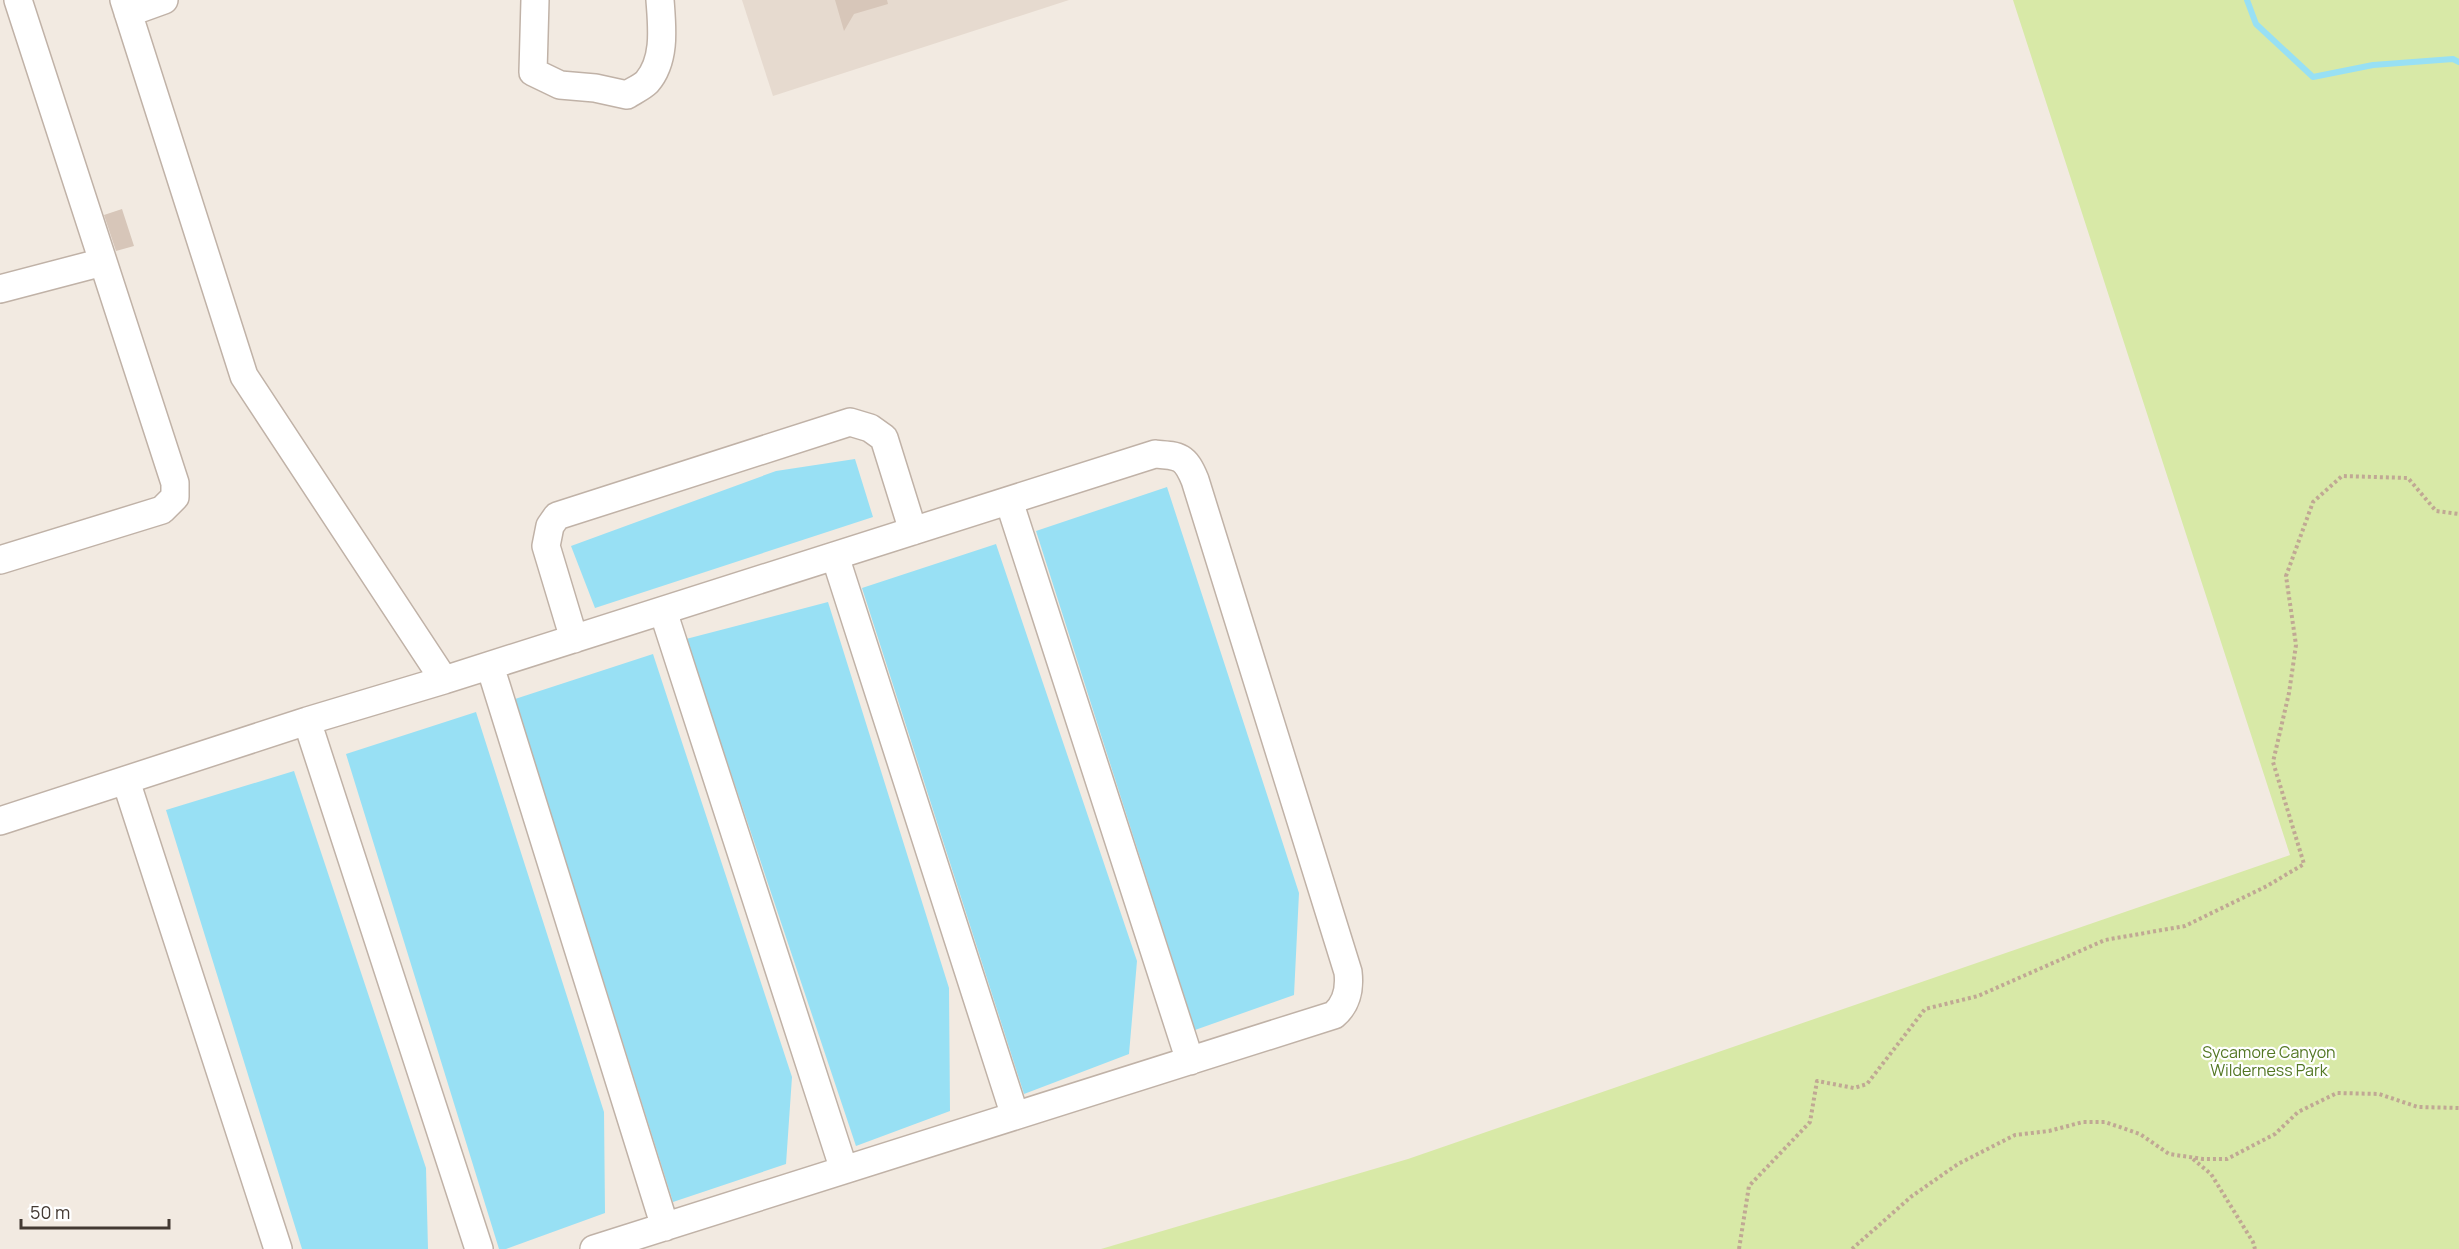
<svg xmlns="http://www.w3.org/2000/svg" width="2459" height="1249" font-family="Manrope,sans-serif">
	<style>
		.residential { fill: #e6dacf }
		.green { fill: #d8e9a7 }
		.water { fill: #98e0f4 }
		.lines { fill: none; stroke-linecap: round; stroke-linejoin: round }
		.stream { stroke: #98e0f4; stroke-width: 6 }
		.building { fill: #d7c6b9 }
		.minor-casing { stroke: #c0b2a7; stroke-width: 30 }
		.path { stroke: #c0a894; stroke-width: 4; stroke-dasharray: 3 3; stroke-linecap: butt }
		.minor { stroke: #fff; stroke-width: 27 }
		.labels { text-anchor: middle; stroke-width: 4.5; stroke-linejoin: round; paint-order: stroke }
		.park-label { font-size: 16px; fill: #537723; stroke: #fff }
	</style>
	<rect width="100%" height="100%" fill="#f2eae1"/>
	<path class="residential" d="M742,0h327l-296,96z"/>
	<path class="green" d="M2013,0h446v1249h-1358l307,-90 882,-304z"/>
	<path class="water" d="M855,459l18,58 -278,91 -24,-62 205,-75z
		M1167,487l132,406 -5,102 -99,35 -159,-499z
		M996,544l141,417 -8,93 -105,40 -162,-506z
		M828,602l121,386 1,123 -94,35 -170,-507z
		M653,654l139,423 -6,87 -113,38 -158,-503z
		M476,712l128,400 1,101 -99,36h-7l-153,-495z
		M294,771l132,397 2,81h-126l-136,-439z"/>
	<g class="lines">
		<path class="stream" d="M2247,0l9,24 57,53 60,-12 80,-6 6,3"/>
	</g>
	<path class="building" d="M835,0h52l1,4 -34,10 -10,17z
		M122,209l12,37 -18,5 -12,-36z"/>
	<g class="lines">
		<defs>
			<path id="minor" d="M535,0l-2,72 27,13 35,3 32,7c6,-4 15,-8 20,-13 19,-22 15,-55 13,-82
				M128,13l36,-13
				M0,289l103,-27
				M1009,501l181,560
				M835,556l180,560
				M0,560l162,-50 13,-13v-14l-157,-483
				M663,611l181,559
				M574,639l-28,-93 4,-20 7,-10 293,-94 20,6 14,10 29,93
				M490,666l175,561
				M444,680l711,-226c25,2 30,2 40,26l153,492c2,17 -1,32 -14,43l-740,234
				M307,721l172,528
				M126,781l152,468
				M0,821l307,-100 137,-41 -200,-304 -120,-376"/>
		</defs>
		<use href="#minor" class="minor-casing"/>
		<path class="path" d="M2193,1159l18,15 42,68 2,7
			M1739,1249l10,-63 61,-64 7,-41 37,7 13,-4 58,-75 53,-13 127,-56 80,-14 82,-40 37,-22 -31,-102 16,-69 7,-48 -10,-69 27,-74 29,-26 66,2 28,33 23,3
			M1852,1249l60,-53 46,-32 57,-29 34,-4 34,-9h22l35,12 29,20 34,5h24l48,-25 23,-22 39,-19 42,1 39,13 41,1"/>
		<use href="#minor" class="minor"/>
	</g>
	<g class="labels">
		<g class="park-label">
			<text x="2269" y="1058">Sycamore Canyon<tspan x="2269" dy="18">Wilderness Park</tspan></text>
		</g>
	</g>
	<path d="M21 1219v9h148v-9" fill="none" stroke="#433932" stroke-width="3"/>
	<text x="30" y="1219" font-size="18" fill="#433932" stroke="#ffffff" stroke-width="4.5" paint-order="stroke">50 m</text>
</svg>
